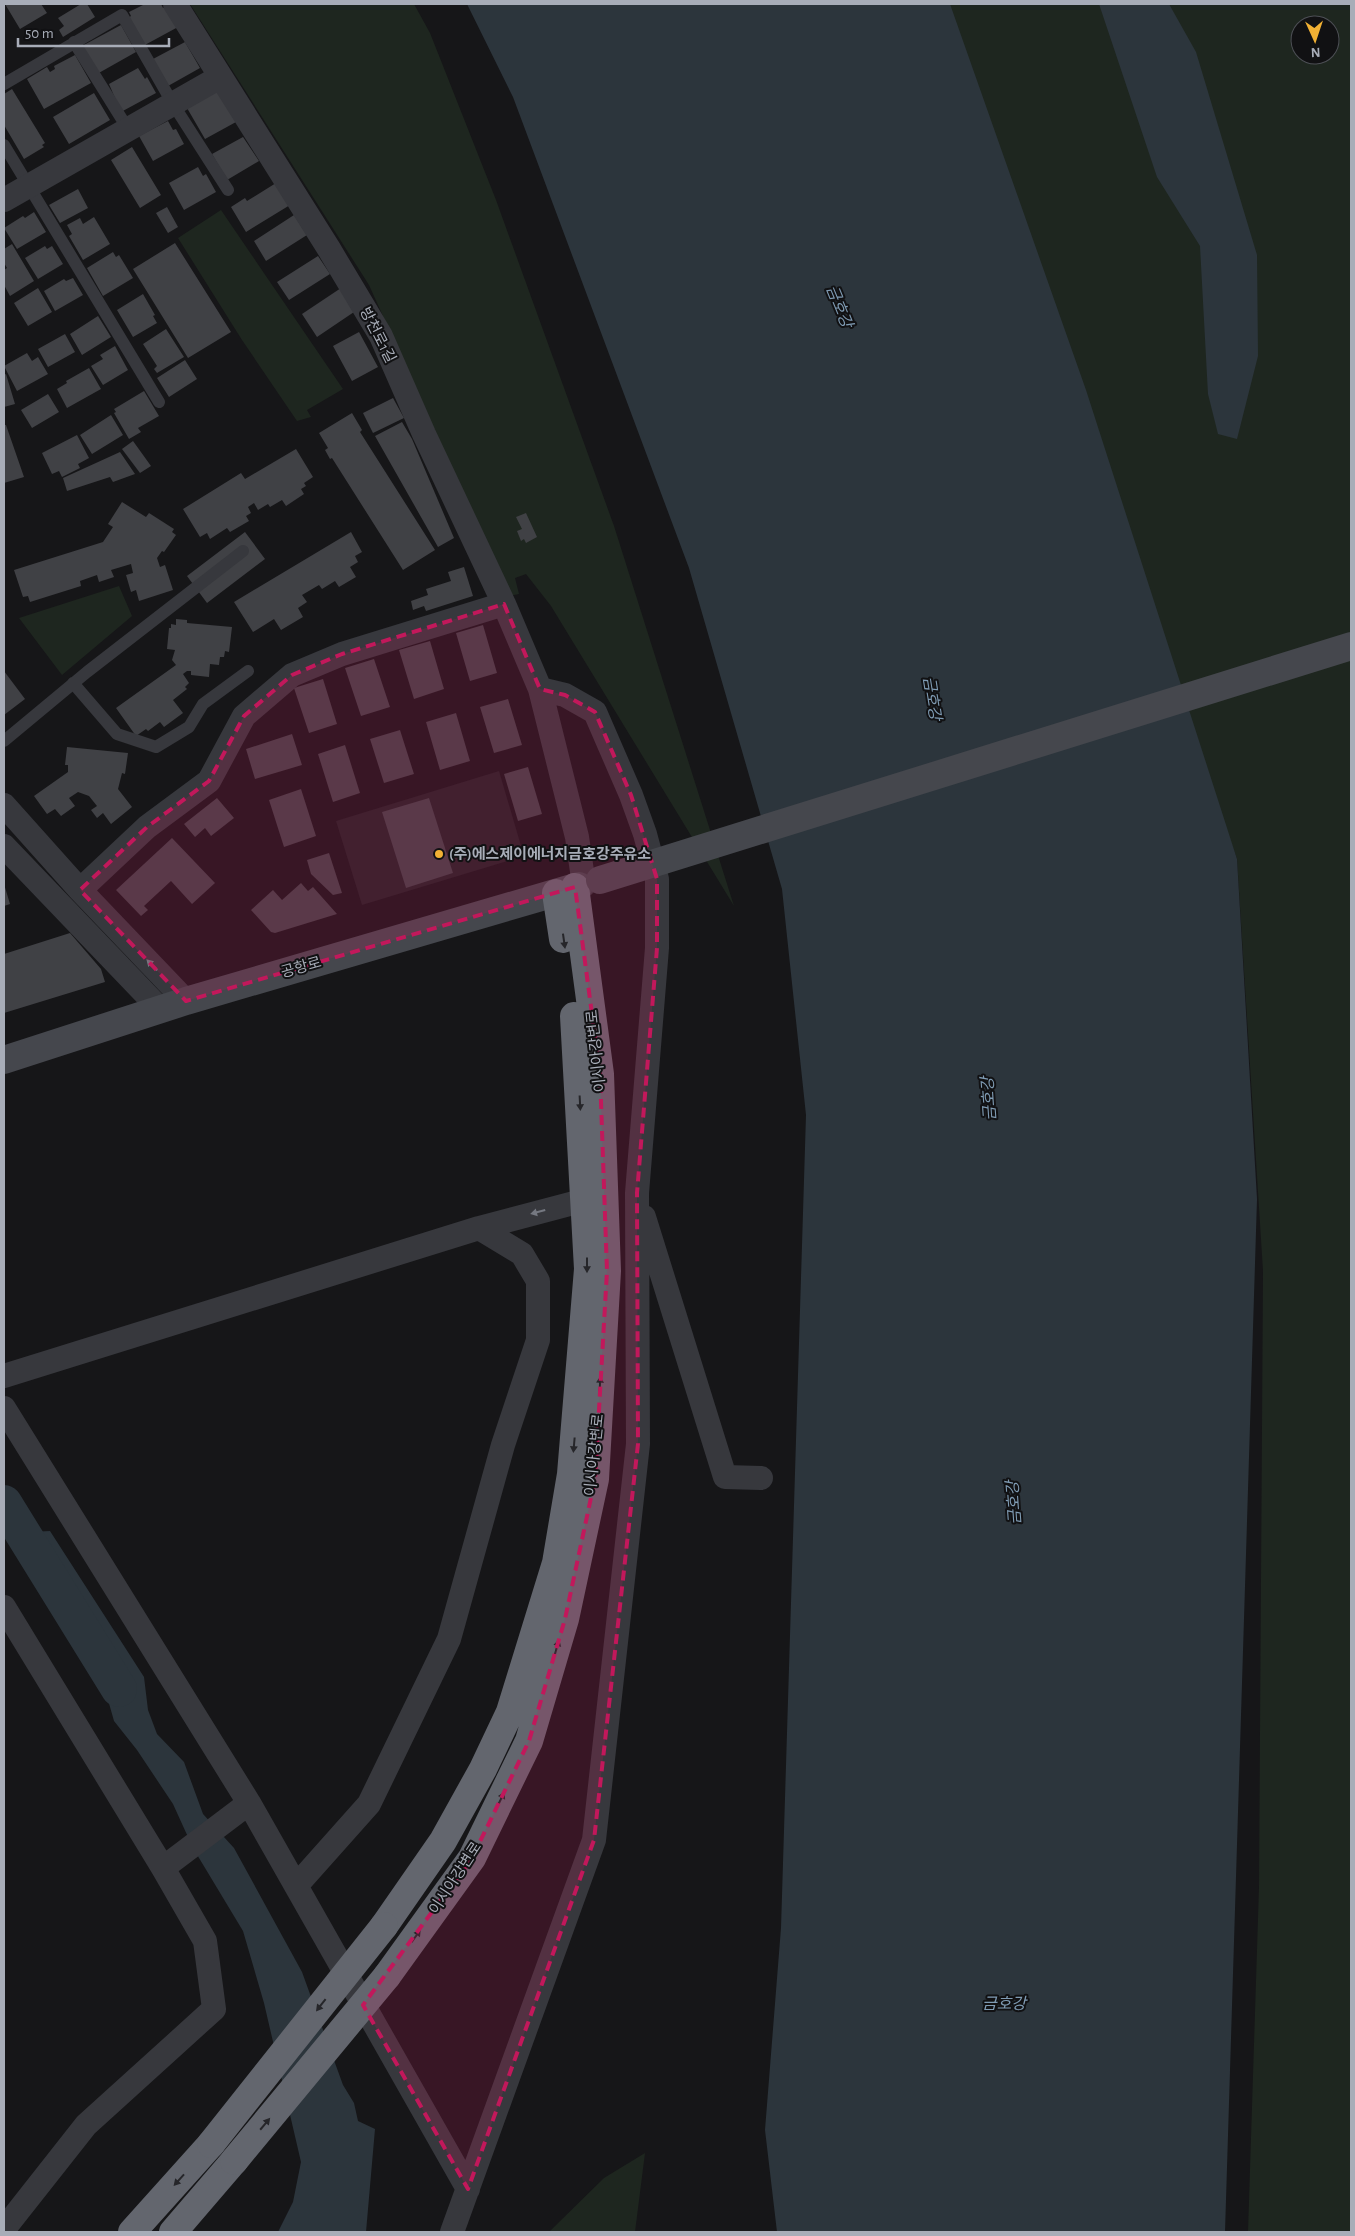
<svg xmlns="http://www.w3.org/2000/svg" width="1355" height="2236" font-family="'Alegreya Sans','Noto Sans KR',sans-serif">
	<style>
		.built { fill: #222225 }
		.green { fill: #1e261f; fill-rule: evenodd }
		.water { fill: #2c353c }
		.lines { fill: none; stroke-linecap: round; stroke-linejoin: round }
		.river { stroke: #2c353c; stroke-width: 36 }
		.building { fill: #404145 }
		.lane { stroke: #37383d; stroke-width: 12 }
		.street { stroke: #37383d; stroke-width: 24 }
		.secondary { stroke: #45474d; stroke-width: 28 }
		.highway { stroke: #63666e; stroke-width: 28 }
		.secondary-bridge { stroke: #45474d; stroke-width: 28 }
		.highway-bridge { stroke: #63666e; stroke-width: 28 }
		.oneway { fill: #26262a }
		.oneway2 { fill: #757881 }
		.marked { fill: #c2185b; fill-opacity: 0.2; stroke: #c2185b; stroke-width: 4; stroke-dasharray: 10 6; stroke-linejoin: round }
		.poi-dot { fill: #f2b134; stroke: #111113; stroke-width: 2 }
		.labels { text-anchor: middle; stroke-width: 4; stroke-linejoin: round; paint-order: stroke }
		.street-label { font-size: 15px; fill: #a8adb8; stroke: #111113 }
		.poi-label { font-size: 15px; font-weight: bold; fill: #a8adb8; stroke: #111113; text-anchor: start }
		.water-label { font-size: 16px; font-style: italic; fill: #7f9bb3; stroke: #111113 }
	</style>
	<rect width="100%" height="100%" fill="#161618"/>
	<path class="built" d="M499,771l25,85 -162,49 -26,-84z"/>
	<path class="green" d="M190,4h224l16,29 66,167 118,326 120,380 -183,-300 -25,-32 -11,4 4,16 -10,2 -140,-311z
		M936,4h415v2228h-103l11,-345 4,-616 -26,-412zM1300,25h30v30h-30z
		M221,210l122,179 -36,21 4,7 -14,4 -55,-81 -64,-102z
		M119,586l13,30 -70,59 -43,-57z
		M645,2153l-10,79h-86l55,-54z"/>
	<path class="water" d="M467,4h483l136,386 151,469 20,340 -32,1033h-448l-12,-102 16,-202 25,-813 -24,-226 -93,-321 -176,-471z
		M1099,4h70l27,48 61,203 1,101 -21,83 -19,-5 -10,-40 -8,-148 -43,-69z
		M50,1531l94,146 4,33 9,24 27,28 19,52 31,34 68,124 41,113 11,18 4,18 17,8 -9,103h-88l15,-30 8,-40 -37,-159 -21,-72 -50,-83 -20,-44 -36,-54 -23,-29 -21,-74 -62,-115z"/>
	<g class="lines">
		<path class="river" d="M4,1503l115,186"/>
	</g>
	<path class="building" d="M5,4h36l6,9 -27,16z
		M81,4h6l8,13 -32,20 -4,-7 5,-4 -6,-8z
		M145,4h16l2,4 4,-2 11,21 -35,19 -15,-28 3,-2 -2,-4z
		M121,25l15,27 -39,22 -15,-28z
		M185,42l15,26 -32,18 -15,-27z
		M75,55l16,28 -47,26 -17,-30 20,-12 3,5 5,-3 -1,-3z
		M138,68l7,11 2,-2 9,16 -35,19 -12,-28z
		M12,89l33,54 -3,2 2,2 -20,12 -20,-34v-31z
		M218,91l18,31 -31,17 -18,-31z
		M94,93l16,27 -41,24 -16,-27z
		M168,121l5,9 3,-1 8,15 -31,17 -14,-25z
		M243,137l16,24 -32,19 -15,-26z
		M132,147l29,48 -21,13 -29,-48z
		M198,167l5,9 3,-2 10,18 -32,18 -15,-27z
		M276,183l14,22 -44,27 -15,-25 14,-9 2,3z
		M78,189l10,19 -28,15 -11,-18z
		M167,207l11,20 -10,6 -12,-20z
		M34,212l12,20 -29,17 -13,-21 19,-12 2,2z
		M294,215l13,20 -41,26 -12,-20z
		M94,217l16,27 -27,16 -14,-24 3,-2 -5,-9 13,-7 3,6z
		M175,243l56,89 -43,26 -55,-89z
		M12,244l22,37 -24,15 -6,-11v-15l3,-2 -3,-5v-14z
		M45,246l2,3 5,-3 11,18 -25,15 -13,-21z
		M113,252l3,5 3,-2 14,23 -30,18 -16,-28z
		M318,256l12,18 -41,26 -12,-18z
		M73,278l10,17 -28,16 -11,-20 20,-12 2,2z
		M38,288l14,24 -24,14 -14,-23z
		M341,288l13,24 -37,25 -15,-23z
		M143,294l12,21 -2,1 4,7 -24,14 -16,-27z
		M98,316l13,21 -29,18 -12,-21z
		M166,329l18,28 -27,16 -3,-4 3,-3 -14,-22z
		M359,332l19,35 -26,14 -19,-35z
		M65,334l10,18 -27,15 -10,-18z
		M115,346l13,24 -25,15 -12,-19 12,-7 -3,-4z
		M27,353l5,8 6,-4 10,17 -31,17 -13,-25z
		M185,360l12,19 -28,18 -12,-19z
		M89,368l12,21 -34,19 -10,-19 10,-6 -1,-2z
		M6,374l9,30 -11,3v-32z
		M144,391l15,25 -21,12 3,4 -12,7 -15,-26 2,-1 -2,-3z
		M48,394l11,18 -27,16 -11,-18z
		M393,398l11,20 -31,15 -10,-20z
		M352,413l10,17 -2,2 75,118 -32,20 -71,-112 -2,1 -5,-9 3,-2 -9,-15z
		M111,415l12,20 -31,19 -12,-19z
		M402,422l10,17 42,99 -16,9 -63,-111z
		M4,425h2l18,52 -20,6z
		M77,435l12,23 -11,6 2,4 -18,9 -3,-6 -7,3 -10,-21z
		M133,441l18,25 -11,7 -18,-24z
		M296,449l17,28 -9,6 2,3 -5,3 3,5 -18,12 -4,-6 -12,7 -2,-3 -10,6 -4,-7 -6,4 3,6 -5,3 3,5 -19,11 -3,-4 -17,11 -3,-6 -7,4 -17,-28 58,-36 4,6z
		M120,452l15,22 -22,8 -3,-5 -43,14 -4,-13z
		M122,502l24,15 3,-4 25,16 -2,3 4,3 -12,17 -2,-1 -5,7 3,9 5,-2 8,25 -34,11 -3,-11 -5,2 -5,-17 7,-2 -2,-9 -20,6 3,7 -15,5 -2,-7 -17,6 1,5 -51,16 -2,-6 -5,1 -9,-27 89,-28 10,-15 -5,-3z
		M526,513l11,24 -11,6 -2,-4 -3,2 -4,-10 5,-2 -6,-12z
		M245,532l20,27 -58,44 -20,-27z
		M351,532l11,20 -7,4 3,6 -8,5 6,10 -17,10 -4,-6 -13,8 -3,-4 -17,10 5,7 -9,6 5,9 -22,13 -7,-11 -21,13 -19,-30z
		M464,567l9,29 -47,15 -2,-5 -11,4 -2,-9 17,-6 -2,-6 25,-8 -3,-9z
		M176,619l11,1v3l45,4 -3,25 -4,-1 -1,6h-4l-1,8 -9,-1 -1,13 -18,-2v-4h-4l-4,3 6,9 -4,4 2,2 -14,11 10,13 -19,14 -4,-5 -12,9 -2,-2 -10,7 -20,-28 60,-43 -4,-5 3,-10 -8,-1 2,-21h2v-4l5,1z
		M483,625l14,48 -27,8 -14,-48z
		M430,641l14,48 -30,10 -15,-49z
		M374,659l16,48 -29,9 -16,-48z
		M4,671l21,28 -21,16z
		M323,679l14,45 -28,9 -15,-45z
		M508,699l14,46 -28,8 -14,-46z
		M456,713l14,48 -30,9 -14,-48z
		M400,730l14,44 -30,9 -14,-44z
		M292,734l10,31 -47,14 -9,-30z
		M345,745l15,48 -27,9 -15,-48z
		M67,747l61,6 -3,21 -3,-1 -4,16 14,18 -21,17 -8,-11 -6,5 -6,-8 6,-4 -8,-10 -11,-4 -9,6 6,8 -14,10 -6,-7 -8,5 -13,-18 34,-24v-7h-3z
		M528,767l14,47 -24,7 -14,-47z
		M301,789l15,47 -32,11 -15,-47z
		M217,798l17,20 -23,18 -6,-8 -10,9 -11,-13z
		M429,798l24,75 -47,15 -24,-76z
		M172,838l43,45 -23,21 -21,-23 -27,25 4,4 -7,6 -25,-26z
		M329,853l13,40 -9,2 -22,-21 -4,-14z
		M301,883l7,8 5,-4 24,27 -62,19 -4,-1 -20,-22 22,-20 9,10z
		M4,884l6,20 -6,2z
		M70,933l31,36 4,13 -101,31v-59z"/>
	<g class="lines">
		<path class="lane" d="M74,42l54,87
			M4,84l118,-69 51,89 55,86
			M4,145l155,257
			M73,683l44,51 39,13 33,-20 14,-23 45,-33
			M4,741l83,-69 156,-121"/>
		<path class="street" d="M175,4l154,245 52,87 43,98 80,170 36,85 37,148 7,48
			M4,200l216,-123
			M4,805l76,85 106,111
			M4,846l156,163
			M80,890l67,-63 62,-46 35,-65 48,-41 50,-21 162,-50
			M644,1217l81,260 36,1
			M479,1228l106,-28
			M4,1376l475,-148 43,26 16,27v59l-35,105 -54,194 -80,165 -73,82
			M4,1408l245,395 -86,65 42,73 9,68 -128,116 -82,104
			M4,1607l159,261
			M249,1803l219,386
			M452,2232l142,-392 44,-396 -1,-251 20,-245v-69l-12,-45 -14,-39 -36,-83 -30,-17 -25,-6"/>
		<path class="secondary" d="M4,1060l182,-59 393,-115"/>
		<path class="highway" d="M556,893l7,46
			M384,1926l59,-85 40,-72 27,-57 46,-149 15,-89 17,-205 -14,-253
			M387,1976l85,-118 57,-117 36,-122 30,-140 12,-208 -7,-197 -25,-187
			M132,2232l79,-88
			M173,2232l61,-71"/>
		<path class="secondary-bridge" d="M600,880l751,-234"/>
		<path class="highway-bridge" d="M211,2144l173,-218
			M234,2161l153,-185"/>
	</g>
	<defs><path id="oneway-solid" d="M-6-.8H1V-3.2L6.5 0L1 3.2V.8H-6Z" transform="scale(1.25)"/></defs>
	<g class="oneway">
		<use href="#oneway-solid" transform="translate(564 941) rotate(82)"/>
		<use href="#oneway-solid" transform="translate(580 1103) rotate(87)"/>
		<use href="#oneway-solid" transform="translate(587 1265) rotate(90)"/>
		<use href="#oneway-solid" transform="translate(600 1384) rotate(-87)"/>
		<use href="#oneway-solid" transform="translate(574 1445) rotate(95)"/>
		<use href="#oneway-solid" transform="translate(557 1647) rotate(-74)"/>
		<use href="#oneway-solid" transform="translate(501 1799) rotate(-64)"/>
		<use href="#oneway-solid" transform="translate(416 1936) rotate(-54)"/>
		<use href="#oneway-solid" transform="translate(321 2005) rotate(128)"/>
		<use href="#oneway-solid" transform="translate(265 2124) rotate(-50)"/>
		<use href="#oneway-solid" transform="translate(179 2180) rotate(132)"/>
	</g>
	<g class="oneway2">
		<use href="#oneway-solid" transform="translate(152 965) rotate(-134)"/>
		<use href="#oneway-solid" transform="translate(538 1212) rotate(165)"/>
	</g>
	<path class="marked" d="M504,604l36,85 25,6 30,17 36,83 26,84v69l-20,245 1,251 -44,396 -126,349 -105,-184 109,-147 57,-117 36,-122 30,-140 12,-208 -7,-197 -25,-187 -389,114 -106,-111 67,-63 62,-46 35,-65 48,-41 50,-21z"/>
	<circle class="poi-dot" cx="439" cy="854" r="5"/>
	<g class="labels">
		<g class="street-label">
			<text transform="translate(378 335) rotate(63)" y="5">방천로1길</text>
			<text transform="translate(301 967) rotate(-16)" y="5">공항로</text>
			<text transform="translate(596 1051) rotate(-96)" y="5">이시아강변로</text>
			<text transform="translate(594 1455) rotate(-84)" y="5">이시아강변로</text>
			<text transform="translate(455 1878) rotate(-57)" y="5">이시아강변로</text>
		</g>
		<g class="poi-label">
			<text x="449" y="859">(주)에스제이에너지금호강주유소</text>
		</g>
		<g class="water-label">
			<text transform="translate(840 306) rotate(68)" y="6">금호강</text>
			<text transform="translate(933 698) rotate(81)" y="6">금호강</text>
			<text transform="translate(988 1099) rotate(-94)" y="6">금호강</text>
			<text transform="translate(1013 1503) rotate(-94)" y="6">금호강</text>
			<text x="1004" y="2009">금호강</text>
		</g>
	</g>
	<rect width="1355" height="2236" fill="none" stroke="#a8adb8" stroke-width="10"/>
	<g transform="translate(1315 40) rotate(177)"><circle r="24" fill="#111113" stroke="#4d4f55"/>
	<path d="M0-4L9 19L0 12L-9 19Z" fill="#f2b134"/>
	<text y="-8" font-size="14" font-weight="bold" text-anchor="middle" fill="#a8adb8">N</text>
	</g>
	<path d="M18 38v8h151v-8" fill="none" stroke="#a8adb8" stroke-width="2.5"/>
	<text x="25" y="38" font-size="15" fill="#a8adb8" stroke="#111113" stroke-width="4" paint-order="stroke">50 m</text>
</svg>
